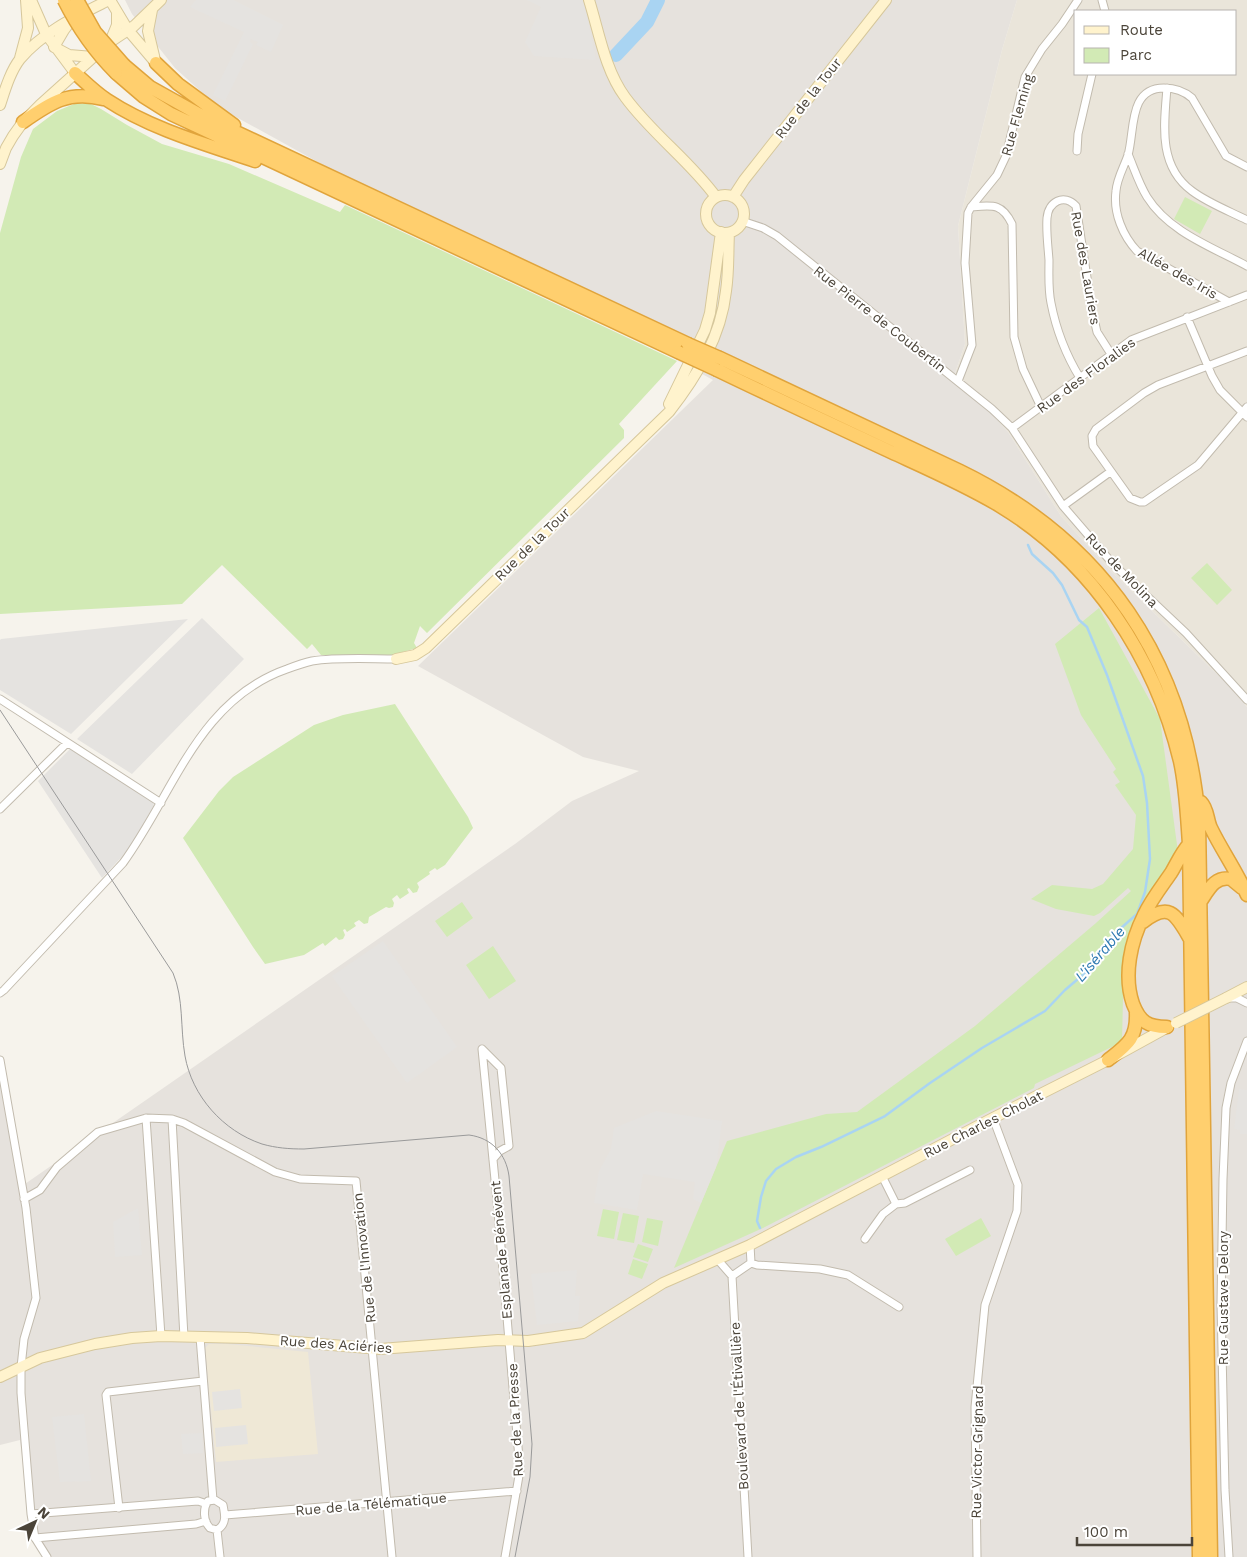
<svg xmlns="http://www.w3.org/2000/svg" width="1247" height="1557" font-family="'Work Sans',sans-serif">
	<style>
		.residential { fill: #eae5da; fill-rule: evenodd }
		.industrial { fill: #e6e2dd }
		.education { fill: #efe8d6 }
		.green { fill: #d2eab5 }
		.parking { fill: #e5e3e0 }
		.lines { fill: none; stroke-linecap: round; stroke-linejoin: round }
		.stream { stroke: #a9d4f2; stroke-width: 2.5 }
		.river { stroke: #a9d4f2; stroke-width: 14 }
		.street-casing { stroke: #c2bbae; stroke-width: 9 }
		.secondary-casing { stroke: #d6c79b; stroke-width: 12 }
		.highway-casing { stroke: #e0a43c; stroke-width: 15 }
		.street { stroke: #fff; stroke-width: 7 }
		.secondary { stroke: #fff3cd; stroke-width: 10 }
		.highway { stroke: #ffcf6e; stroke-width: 12 }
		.tram { stroke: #9a9a9a; stroke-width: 1 }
		.secondary-bridge-casing { stroke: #d6c79b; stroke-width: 12; stroke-linecap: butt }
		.highway-bridge-casing { stroke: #e0a43c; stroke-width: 15; stroke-linecap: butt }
		.secondary-bridge { stroke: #fff3cd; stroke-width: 10 }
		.highway-bridge { stroke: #ffcf6e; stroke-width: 12 }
		.labels { text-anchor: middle; stroke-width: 4; stroke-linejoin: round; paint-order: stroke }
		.street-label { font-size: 14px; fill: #4b4439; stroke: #fff }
		.water-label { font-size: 15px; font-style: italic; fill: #2e7ab2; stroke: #fff }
	</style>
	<rect width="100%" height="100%" fill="#f6f3ec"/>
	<path class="residential" d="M1017,0h230v707l-22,-25 -119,-116 -45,-50 -53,-84 -53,-59 10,-29 -7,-118 44,-176zM1076,11h160v63h-160z"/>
	<path class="industrial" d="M125,0h892l-15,50 -44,176 7,118 -10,29 53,59 53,84 45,50 119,116 22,25v850h-1203l-12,-19 -12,-98 -20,5v-390l22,131 493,-342 57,-43 67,-30 -56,-14 -165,-91 295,-286 -495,-273 -43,-39 -43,-54z"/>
	<path class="education" d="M209,1344h18l81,8 10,102 -102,8 -11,-114z"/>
	<path class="green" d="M89,103l12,6 26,16 35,19 67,20 111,48 5,-7 332,156 -58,63 5,6v8l-197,195 -7,-7 -6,17 3,5 -25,7h-71l-9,-11 -5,5 -85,-84 -40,39 -182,10v-381l21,-76 12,-28 24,-18 17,-7z
		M1185,197l27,14 -12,23 -26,-15z
		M1207,563l25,27 -15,15 -26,-27z
		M1099,608l61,111 18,133 -54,102 -2,88 -87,42 -1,4 -271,140 -89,40 53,-127 99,-27 31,-2 118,-86 121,-103 35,-32 -3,-3 -28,25 -6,3 -38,-7 -25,-10 21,-14 40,4 11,-5 30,-35 3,-34 -21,-30 5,-3 -7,-10 3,-3 -35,-54 -26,-71z
		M395,704l73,113 5,11 -28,37 -8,5 -2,-2 -6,4 1,2 -13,9 2,4 -2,5 -4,1 -4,-5 -2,1 2,4 -9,6 -3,-4 -5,4 2,4 -1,4 -4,1 -3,-1 -17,10 -1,6 -4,1 -5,-4 -5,3 2,3 -9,6 -2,-3 -2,1 2,5 -2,4 -4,1 -3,-3 -11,9 -2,-3 -19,12 -39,9 -12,-17 -70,-109 36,-47 14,-14 81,-52 29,-10z
		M462,902l11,16 -26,19 -12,-16z
		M493,946l23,35 -27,18 -23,-34z
		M603,1209l16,3 -5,27 -17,-3z
		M623,1213l16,3 -5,27 -17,-3z
		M647,1218l16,3 -5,25 -16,-4z
		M981,1218l10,18 -35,20 -11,-17z
		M638,1244l15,5 -5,13 -15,-5z
		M633,1259l15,5 -6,15 -14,-5z"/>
	<path class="parking" d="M196,0h37l50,25 -12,27 -15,-7 2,-3 -7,-3 -1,3 3,2 -28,57 -12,-6 31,-63 -54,-25z
		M527,0h54l3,1 12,59 -62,-4 -9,-14 16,-35z
		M202,618l42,41 -112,115 -55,-35z
		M188,619l-117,115 -71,-44v-50l1,-1z
		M70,749l82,52 2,4 -24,43 -28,30 -64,-97z
		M383,941l74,106 -50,36 -75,-107z
		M1239,1089l8,1v44h-7v-4l-6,-1z
		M656,1111l66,10 -6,46 -15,36 -8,-4 2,-17 -52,-8 -6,36 -43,-7 5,-32 12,-22 3,-21z
		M138,1208l4,47 -27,2 -2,-35z
		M577,1270l-2,26h5l-2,25 -41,4 -6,-51z
		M240,1389l2,19 -28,3 -2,-19z
		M84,1414l7,67 -31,1 -8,-65z
		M246,1425l2,19 -32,3 -1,-19z
		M202,1433l1,20 -20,1 -2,-20z"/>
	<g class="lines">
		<path class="stream" d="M760,1228l-3,-7 4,-24 5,-16 10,-12 20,-12 25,-10 64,-31 45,-33 52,-35 63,-37 20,-21 20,-17 27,-37 25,-22 8,-22 5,-33 -3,-56 -4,-27 -36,-101 -20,-48 -8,-7 -17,-35 -9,-12 -21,-19 -4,-9"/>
		<path class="river" d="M616,55l31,-33 11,-22"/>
		<defs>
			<path id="street" d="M1102,0l3,11
				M1167,88c-3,37 -9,78 25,103 16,12 37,20 55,29
				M1077,151l1,-17 14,-60
				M1128,154c6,14 11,30 19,43 22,35 65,50 100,69
				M971,207c22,-2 31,-4 41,17l2,113 9,32 18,38
				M742,221l21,7 14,8 215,173 20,19 51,78 50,58 73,69 61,67
				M1229,302l-92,-51c-14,-15 -24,-38 -21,-60 1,-13 8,-24 12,-36 7,-24 0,-67 36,-67 10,0 20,3 28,10l34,58 21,11
				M1187,317l25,59 8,14 27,27
				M1247,351l-89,34 -14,8 -48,36 -4,7 1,10 37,52 10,4h4l54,-37 49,-58
				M1080,378c-14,-23 -24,-49 -29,-75 -3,-14 -2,-29 -2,-43 -1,-14 -3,-28 -2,-42 1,-16 17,-25 29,-12l16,104 5,22 14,22
				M958,381l14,-36 -7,-82 3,-50 3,-6 26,-32 9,-19 19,-79 17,-28 20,-25 16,-24
				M1012,428l119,-88 116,-45
				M1063,506l47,-34
				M0,699l161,104
				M0,809l67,-66
				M0,993l4,-3 119,-127c51,-70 75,-163 164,-194 8,-3 16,-6 25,-8 27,-4 57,-2 84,-2
				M1229,998h8l10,5
				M0,1060l26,148 10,90 -12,41 -3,28v26l10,121 4,24 12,19
				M146,1118l15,218
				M172,1119l12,218
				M493,1159l7,-8 9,-5 -8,-78 -19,-19 15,151 23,270 -15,87
				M882,1176l14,28 9,-1 65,-33
				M24,1199l16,-9 17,-23 41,-35 48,-14 26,1 12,4 91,49 25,7 56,2 36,376
				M865,1239l18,-25 13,-10
				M750,1245l1,18
				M718,1260l14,16 16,281
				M751,1263l6,2 63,4 28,6 51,32
				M732,1276l19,-13
				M200,1337l13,163
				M215,1500l8,5c2,10 4,19 -6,25l-7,-2c-7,-7 -7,-20 -2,-27z
				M119,1508l-13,-113 2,-3 95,-11
				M31,1514l167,-13 6,2 1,2
				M225,1515l292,-24
				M217,1530l3,27
				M35,1538l161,-14 10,-3
				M977,1557l-2,-150 10,-102 32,-94 1,-26 -25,-67
				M1229,1557l-4,-67 -4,-186 2,-125 3,-71 5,-25 16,-42"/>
			<path id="secondary" d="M31,0l15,34 29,39
				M110,0l18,30 28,33
				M589,0c10,32 16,70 36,97 27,37 65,64 91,100
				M152,10l-4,21 7,29
				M70,22l-6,8 -10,17 15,8 24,2
				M110,42l7,-17v-13
				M20,58l8,-30 -2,-28
				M0,105c5,-15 10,-33 20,-46 24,-28 57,-43 89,-59
				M0,164l6,-16 7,-12 10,-14 17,-17 70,-63 24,-16 27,-26
				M706 214a19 19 0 1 1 38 0a19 19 0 1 1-38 0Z
				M733,197l11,-17 142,-180
				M669,404l36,-74 5,-17 11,-81
				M396,659l19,-4 11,-7 243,-236c28,-36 52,-75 57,-121 3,-20 2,-39 3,-58
				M1226,998l21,-11
				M0,1377l40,-19 55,-14 37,-6 29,-2 86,2 133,11 118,-9 30,1 55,-8 80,-50 87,-38 243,-127 115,-58 60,-33"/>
			<path id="highway" d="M156,63l22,21 56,41
				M124,65l26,22 52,29 486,228
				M75,73c10,9 20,19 32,27 44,29 98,44 148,61
				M116,73l28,24 27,17 507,238
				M23,122c27,-19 46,-32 80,-23
				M720,358l240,113c144,70 226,190 239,350l12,736
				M717,370c58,28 116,55 174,82 37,17 74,33 109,54 92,56 155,151 180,255 6,27 7,56 9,83l10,713
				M1201,802c7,7 6,18 10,26 11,23 26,43 36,67
				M1201,901c8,-12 14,-25 30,-22l11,9
				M1143,922c27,-21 33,-7 47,17
				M1167,1027c-19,0 -27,-5 -34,-23 -10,-29 -2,-63 11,-89 7,-15 18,-29 27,-42 6,-10 10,-20 18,-29
				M1108,1060c19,-15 29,-21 28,-47"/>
		</defs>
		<use href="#street" class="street-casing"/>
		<use href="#secondary" class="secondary-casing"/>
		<use href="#highway" class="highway-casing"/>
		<use href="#street" class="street"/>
		<use href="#secondary" class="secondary"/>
		<use href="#highway" class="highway"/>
		<path class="tram" d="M0,710l173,263c11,26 7,55 12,83 7,40 38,75 77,88 14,4 27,5 42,5l165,-14c23,3 37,19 40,41l23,268 -2,33 -15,80"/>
		<defs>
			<path id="secondary-bridge" d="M1176,1023l50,-25"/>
			<path id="highway-bridge" d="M64,0c14,28 30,51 52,73
				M77,0l18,32 29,33
				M688,344l32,14
				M678,352l39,18"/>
		</defs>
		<use href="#secondary-bridge" class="secondary-bridge-casing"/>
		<use href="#highway-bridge" class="highway-bridge-casing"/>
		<use href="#secondary-bridge" class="secondary-bridge"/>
		<use href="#highway-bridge" class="highway-bridge"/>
	</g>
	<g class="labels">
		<g class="street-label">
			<text transform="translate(808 98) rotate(-52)" y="5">Rue de la Tour</text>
			<text transform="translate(1017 115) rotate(-74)" y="5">Rue Fleming</text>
			<text transform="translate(1086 268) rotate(80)" y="5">Rue des Lauriers</text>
			<text transform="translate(1178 273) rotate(30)" y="5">Allée des Iris</text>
			<text transform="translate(880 319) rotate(38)" y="5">Rue Pierre de Coubertin</text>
			<text transform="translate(1086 375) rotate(-36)" y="5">Rue des Floralies</text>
			<text transform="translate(532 544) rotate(-44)" y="5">Rue de la Tour</text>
			<text transform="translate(1122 570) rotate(46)" y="5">Rue de Molina</text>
			<text transform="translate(983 1124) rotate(-27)" y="5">Rue Charles Cholat</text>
			<text transform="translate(501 1250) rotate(-95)" y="5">Esplanade Bénévent</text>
			<text transform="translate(364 1258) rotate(-96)" y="5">Rue de l'Innovation</text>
			<text transform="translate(1223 1298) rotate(-90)" y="5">Rue Gustave Delory</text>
			<text transform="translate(336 1344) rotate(4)" y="5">Rue des Aciéries</text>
			<text transform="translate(739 1406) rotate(-93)" y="5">Boulevard de l'Étivallière</text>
			<text transform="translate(515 1420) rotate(-93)" y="5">Rue de la Presse</text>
			<text transform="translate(977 1452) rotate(-89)" y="5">Rue Victor Grignard</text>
			<text transform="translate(371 1504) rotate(-5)" y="5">Rue de la Télématique</text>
		</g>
		<g class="water-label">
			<text transform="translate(1100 954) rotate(-49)" y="5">L'isérable</text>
		</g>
	</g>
	<rect x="1074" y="10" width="162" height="65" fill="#ffffff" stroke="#b7b4b0"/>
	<rect x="1084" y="26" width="25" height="8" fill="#fff3cd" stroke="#b7b4b0"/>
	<text x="1120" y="35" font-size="15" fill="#4b4439">Route</text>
	<rect x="1084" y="48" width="25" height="15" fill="#d2eab5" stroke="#b7b4b0"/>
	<text x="1120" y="60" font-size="15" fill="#4b4439">Parc</text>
	<g transform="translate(35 1522) rotate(44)" stroke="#ffffff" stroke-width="4" paint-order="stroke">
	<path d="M0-4L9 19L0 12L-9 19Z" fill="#4b4439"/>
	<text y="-8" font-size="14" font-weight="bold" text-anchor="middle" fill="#4b4439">N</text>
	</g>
	<path d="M1077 1537v8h115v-8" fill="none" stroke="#4b4439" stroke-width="2.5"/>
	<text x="1084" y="1537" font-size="15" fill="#4b4439" stroke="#ffffff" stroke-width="4" paint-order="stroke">100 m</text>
</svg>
